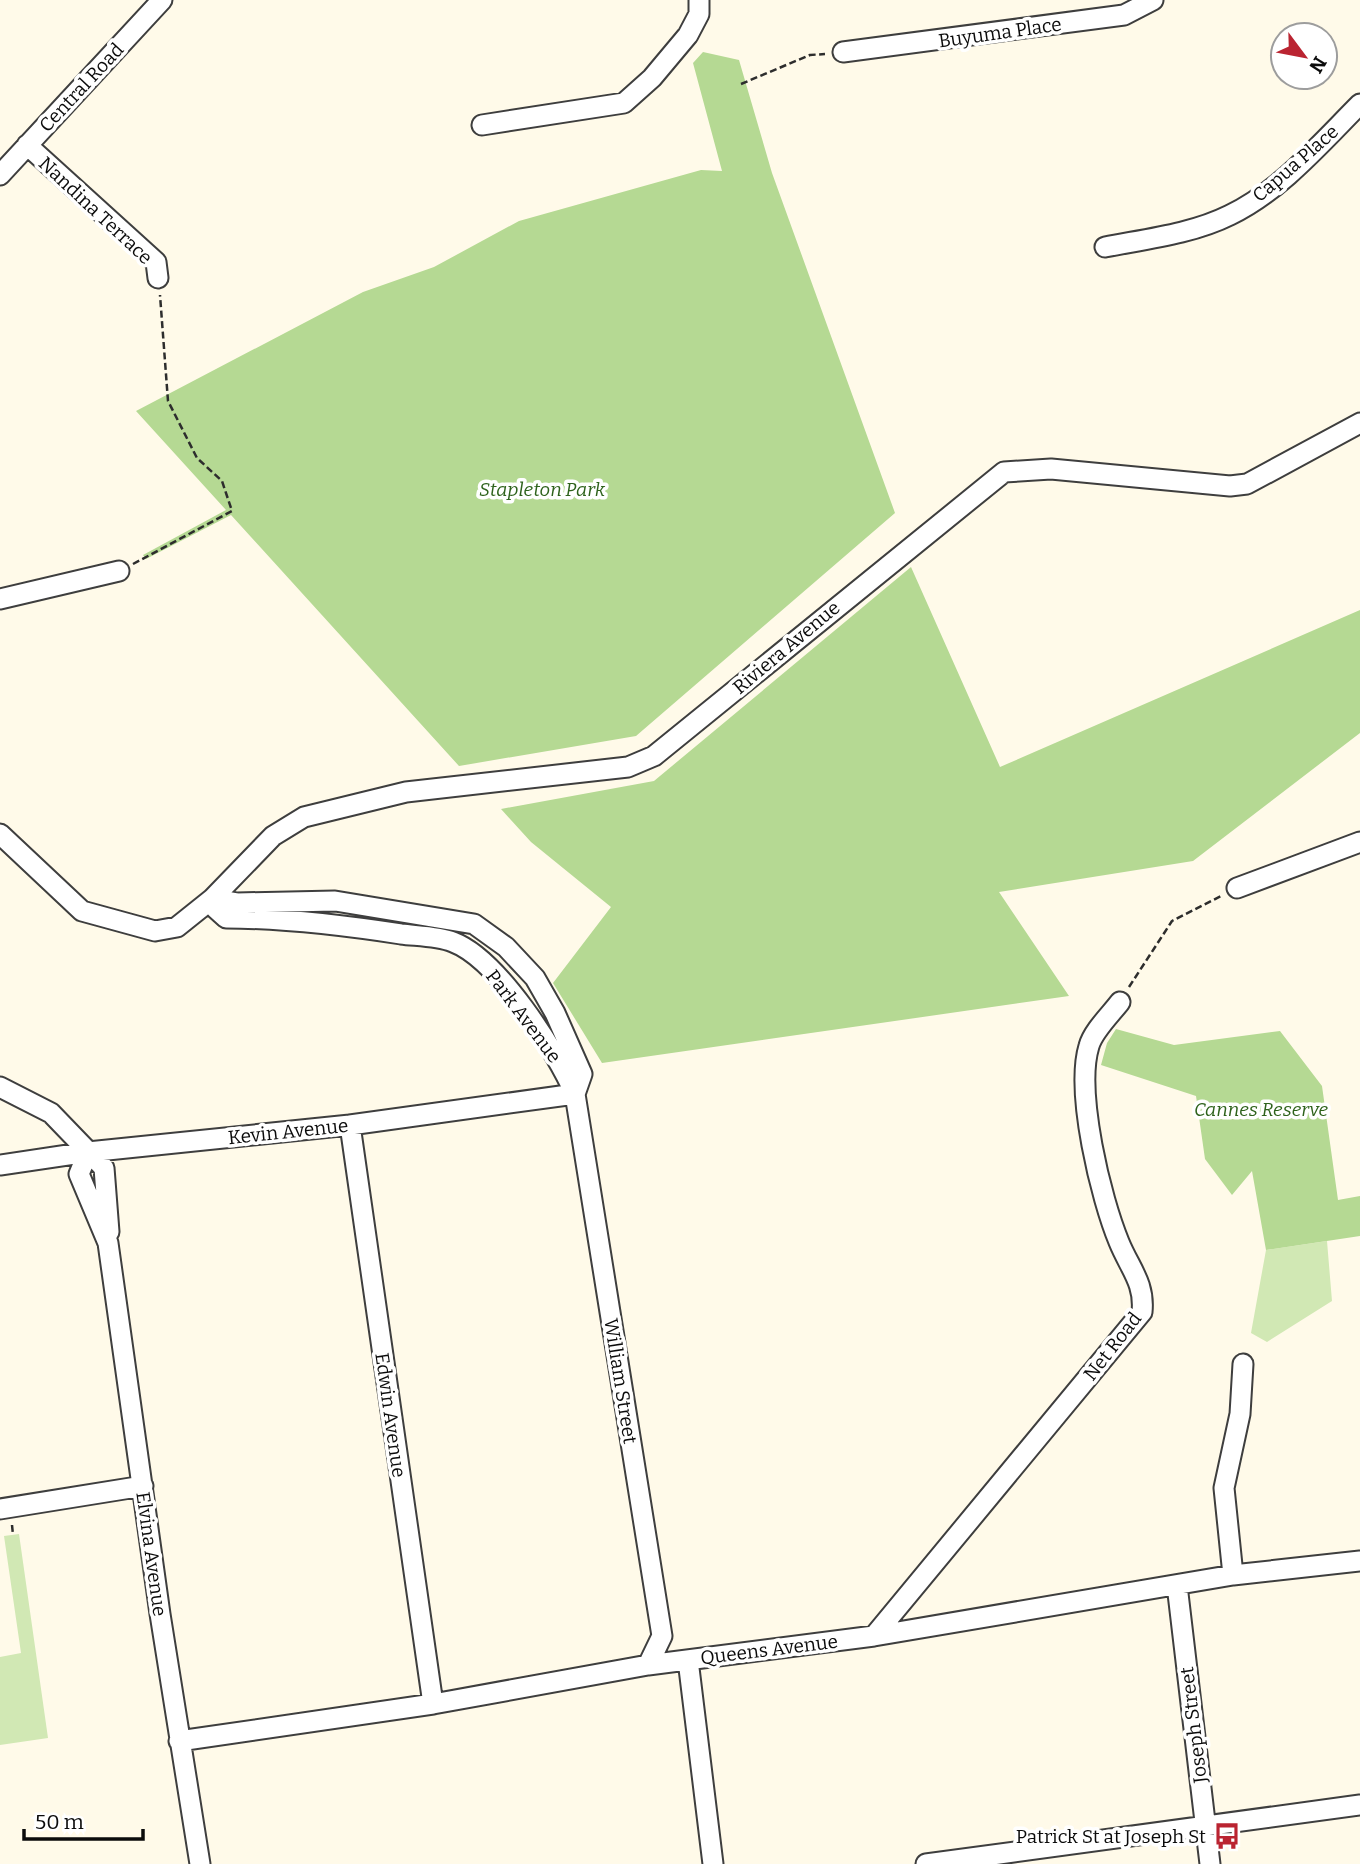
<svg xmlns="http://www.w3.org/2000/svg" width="1360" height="1864" font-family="Bitter,serif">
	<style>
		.green { fill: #d1e8b4 }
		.forest { fill: #b5d993 }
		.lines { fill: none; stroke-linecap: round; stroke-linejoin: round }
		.minor-casing { stroke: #3e3e3e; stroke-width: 23 }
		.path { stroke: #2d2d2d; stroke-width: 2.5; stroke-dasharray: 7 3.5; stroke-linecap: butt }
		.minor { stroke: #fff; stroke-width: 19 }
		.labels { text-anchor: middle; stroke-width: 7; stroke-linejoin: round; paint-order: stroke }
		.street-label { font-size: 19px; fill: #0b0b0b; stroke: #fff }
		.park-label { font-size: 19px; font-style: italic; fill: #2e621c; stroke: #fff }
		.poi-label { font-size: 19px; fill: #0b0b0b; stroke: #fff; text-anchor: end }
	</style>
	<rect width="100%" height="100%" fill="#fffae9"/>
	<path class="green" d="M1327,1241l5,60 -65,41 -16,-9 15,-83z
		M19,1534l29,204 -48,7v-88l21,-4 -17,-117z"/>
	<path class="forest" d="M703,52l36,8 33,113 123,340 -259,223 -177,30 -228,-251 -85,44 -3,-4 83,-45 -90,-99 227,-119 71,-25 85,-46 182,-51 21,1 -29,-108z
		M911,567l89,200 360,-157v123l-167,128 -194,31 70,104 -467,67 -49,-80 58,-76 -80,-65 -30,-33 153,-28z
		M1116,1029l58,16 106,-14 42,55 16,114 22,-4v40l-94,14 -14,-79 -20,24 -27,-36 -9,-63 -95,-31 6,-22z"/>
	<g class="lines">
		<defs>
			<path id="minor" d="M843,52l281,-37 29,-15
				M482,125l142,-22 28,-25 36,-43 11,-21v-14
				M27,145l129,117 2,16
				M0,175l162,-175
				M1105,247c41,-8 87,-13 125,-32 50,-24 91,-72 130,-111
				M0,599l119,-28
				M0,834l82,77 73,20 22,-4 35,-28 61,-63 31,-19 102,-25 222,-25 26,-11 350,-284 47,-3 179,17 17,-2 113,-61
				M1237,888l123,-46
				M212,899l4,10 10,9c59,0 116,7 175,16 16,2 37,2 52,8 45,17 103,109 122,152l87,542 -14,29
				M212,899l25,4 98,-2 139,23 32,23 29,31 20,35 27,61 -7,20
				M0,1087l51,26 53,55 5,64
				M350,1125l83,579
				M88,1152l-9,22 29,69 52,371 40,250
				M0,1165l88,-13 262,-27 225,-31
				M0,1509l143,-23
				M1233,1575l-9,-87 16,-74 3,-50
				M1177,1585l33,279
				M874,1636l268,-324c3,-29 -12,-43 -23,-70 -18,-43 -44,-150 -30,-196 4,-15 22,-32 31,-44
				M688,1660l25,204
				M179,1741l254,-37 215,-39 226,-29 359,-61 127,-14
				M926,1864l434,-59"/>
		</defs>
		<use href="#minor" class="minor-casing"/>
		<path class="path" d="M741,84l69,-29 15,-1
			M133,564l99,-53 -10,-30 -25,-23 -29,-57 -8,-106
			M1129,987l43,-66 49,-25
			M12,1525l1,10"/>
		<use href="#minor" class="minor"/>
	</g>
	<defs>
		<symbol id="bus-bare" viewBox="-9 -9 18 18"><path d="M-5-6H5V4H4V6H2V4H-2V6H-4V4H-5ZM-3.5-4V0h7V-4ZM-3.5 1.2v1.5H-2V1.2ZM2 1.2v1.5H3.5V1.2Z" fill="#ba2431" stroke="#fff" stroke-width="2.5" paint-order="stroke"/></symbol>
	</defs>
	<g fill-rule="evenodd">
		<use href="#bus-bare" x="1208" y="1817" width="38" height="38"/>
	</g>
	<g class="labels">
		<g class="street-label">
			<text transform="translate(1000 32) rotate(-8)" y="7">Buyuma Place</text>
			<text transform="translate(81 87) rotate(-47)" y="7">Central Road</text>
			<text transform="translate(1295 163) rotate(-41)" y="7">Capua Place</text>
			<text transform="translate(96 210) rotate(43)" y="7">Nandina Terrace</text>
			<text transform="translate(786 647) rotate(-40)" y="7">Riviera Avenue</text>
			<text transform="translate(524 1016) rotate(53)" y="7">Park Avenue</text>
			<text transform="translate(288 1131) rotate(-6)" y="7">Kevin Avenue</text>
			<text transform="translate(1112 1346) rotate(-52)" y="7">Net Road</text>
			<text transform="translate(621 1381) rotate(81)" y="7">William Street</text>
			<text transform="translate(391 1415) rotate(82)" y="7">Edwin Avenue</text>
			<text transform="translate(152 1554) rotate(82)" y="7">Elvina Avenue</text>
			<text transform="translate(769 1649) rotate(-7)" y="7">Queens Avenue</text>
			<text transform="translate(1193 1725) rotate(-97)" y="7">Joseph Street</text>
		</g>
		<g class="park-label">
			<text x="542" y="496">Stapleton Park</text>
			<text x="1261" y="1116">Cannes Reserve</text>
		</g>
		<g class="poi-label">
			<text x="1206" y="1843">Patrick St at Joseph St</text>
		</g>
	</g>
	<g transform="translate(1304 56) rotate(122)"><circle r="33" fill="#ffffff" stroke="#9d9d9d" stroke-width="2"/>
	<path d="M0-5L12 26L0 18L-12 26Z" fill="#ba2431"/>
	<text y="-10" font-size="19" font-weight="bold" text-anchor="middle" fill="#0b0b0b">N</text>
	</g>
	<path d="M24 1829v10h119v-10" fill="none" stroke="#0b0b0b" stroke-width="3.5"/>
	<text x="35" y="1829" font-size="21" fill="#0b0b0b" stroke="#ffffff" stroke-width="5" paint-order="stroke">50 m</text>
</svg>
